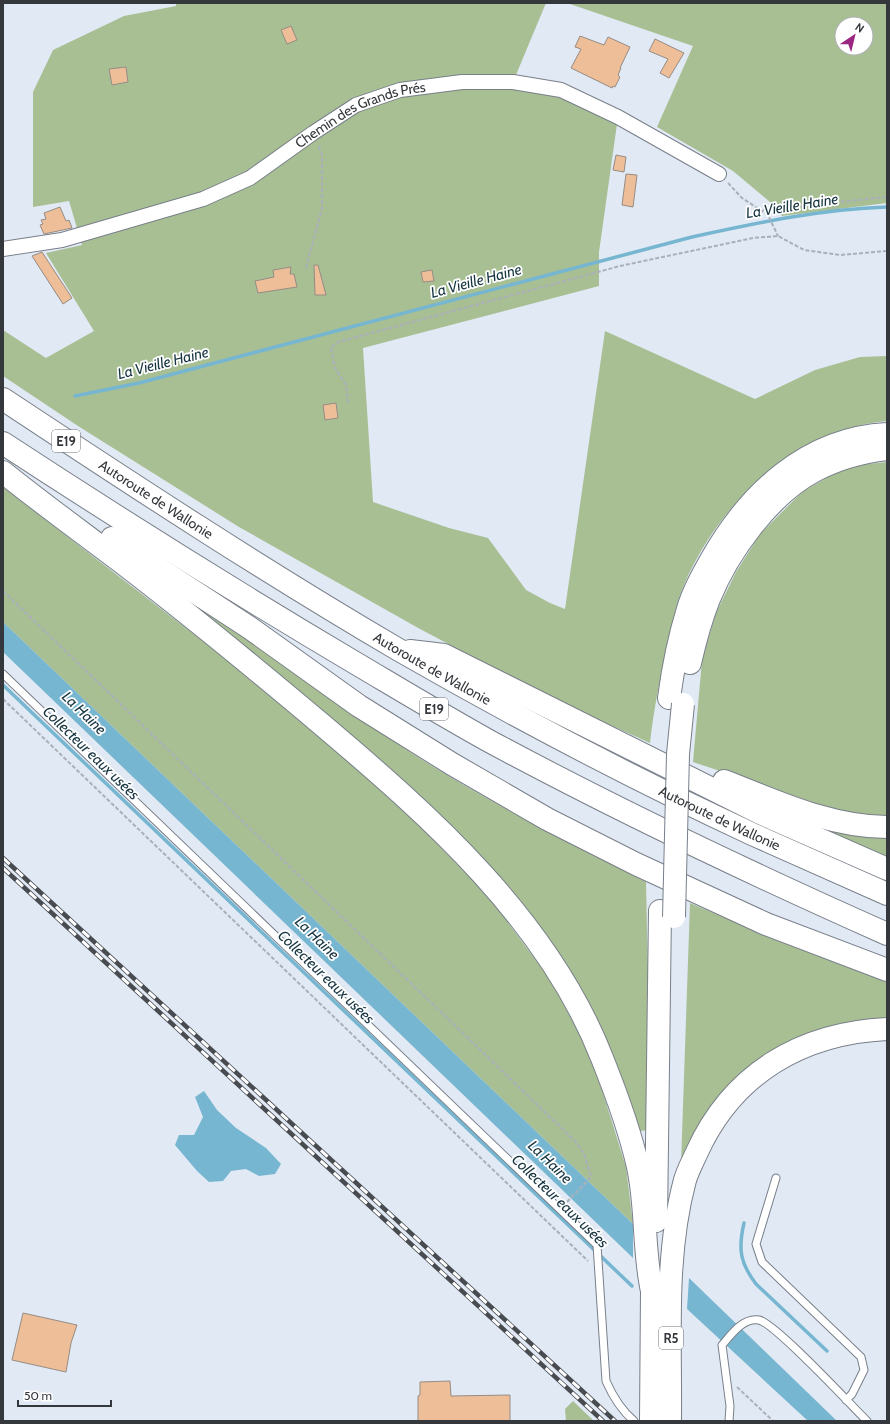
<svg xmlns="http://www.w3.org/2000/svg" width="890" height="1424" font-family="Cabin,sans-serif">
	<style>
		.green { fill: #a8bf94; fill-rule: evenodd }
		.water { fill: #77b6d1 }
		.lines { fill: none; stroke-linecap: round; stroke-linejoin: round }
		.stream { stroke: #77b6d1; stroke-width: 3.5 }
		.building { fill: #eebe98; stroke: #968c84 }
		.lane-casing { stroke: #787f89; stroke-width: 9 }
		.street-casing { stroke: #787f89; stroke-width: 16 }
		.highway-casing { stroke: #787f89; stroke-width: 24 }
		.path { stroke: #aab0b9; stroke-width: 2; stroke-dasharray: 4 2; stroke-linecap: butt }
		.lane { stroke: #fff; stroke-width: 7 }
		.street { stroke: #fff; stroke-width: 14 }
		.highway { stroke: #fff; stroke-width: 22 }
		.rail-casing { stroke: #484c51; stroke-width: 4.5 }
		.rail { stroke: #fff; stroke-width: 3; stroke-dasharray: 9; stroke-linecap: butt }
		.highway-bridge-casing { stroke: #787f89; stroke-width: 24; stroke-linecap: butt }
		.highway-bridge { stroke: #fff; stroke-width: 22 }
		.labels { text-anchor: middle; stroke-width: 3.5; stroke-linejoin: round; paint-order: stroke }
		.shield { fill: #fff; stroke: #717376; stroke-width: 1 }
		.shield-label { font-size: 13px; font-weight: bold; fill: #34373b }
		.street-label { font-size: 14px; fill: #34373b; stroke: #fff }
		.water-label { font-size: 15px; font-style: italic; fill: #163541; stroke: #fff }
	</style>
	<rect width="100%" height="100%" fill="#e1e9f4"/>
	<path class="green" d="M176,3h370l-33,79 48,8 57,27 -19,135v34l-236,62 10,154 76,26 39,10 38,52 24,13 15,6 40,-278 150,68 60,-29 45,-13 27,-1v65c-95,8 -177,90 -208,177 -4,12 -6,26 -9,38 -9,37 -16,71 -20,107l-99,-45 -131,-69 -181,-102 -161,-101 -75,-50v-46l43,28 48,-27 -48,-78 36,-8 -13,-44 -36,6v-115l20,-42 71,-34 52,-10z
		M567,3h320v200l-105,13 -12,-14 -37,-31 -76,-44 36,-81zM842,24h24v24h-24z
		M887,462v354l-48,-5 -146,-49 9,-102 14,-47 20,-41 24,-38 43,-43 38,-21 26,-6z
		M3,487l223,172 127,107 46,39 89,91 62,83 35,65 17,46 24,77 7,57 -630,-602z
		M188,597c76,50 149,106 225,157 75,48 154,88 233,128l2,94 -1,154 -12,2 -103,-210 -348,-319z
		M732,793l155,41v22z
		M690,903l94,40 103,39v38l-106,27 -100,117z
		M573,1401l21,20h-28l-1,-12z"/>
	<path class="water" d="M3,622l630,602v34l-630,-606z
		M204,1091l13,19 19,18 30,20 15,16 -6,10 -16,2 -13,-7 -15,2 -8,10 -14,1 -12,-11 -22,-26 4,-10h15l9,-18 -8,-20z
		M689,1278l148,143h-29l-121,-112z"/>
	<g class="lines">
		<path class="stream" d="M75,396l64,-13 553,-146c64,-14 129,-28 195,-30
			M3,685l629,601
			M744,1223c-6,26 -4,40 12,61l71,67"/>
	</g>
	<path class="building" d="M291,26l6,14 -10,4 -6,-14z
		M580,36l24,9 4,-8 22,10 -10,21h1l-3,7 2,2 -5,10 -2,-1 -1,2 -41,-20 10,-19 -6,-2z
		M655,39l29,14 -15,25 -9,-5 8,-14 -19,-8z
		M126,67l2,15 -16,3 -3,-16z
		M616,155l10,2 -2,15 -11,-2z
		M626,174l11,1 -4,32 -11,-2z
		M60,207l6,14 3,-1 3,8 -28,6 -4,-9 3,-1 -2,-4 5,-1 -2,-6z
		M42,252l30,46 -9,6 -31,-48z
		M314,265h4l8,30h-11z
		M291,267l-1,7h4l3,13 -39,6 -3,-12 19,-4 -1,-7z
		M432,270l2,11 -11,1 -2,-10z
		M336,403l2,15 -13,2 -2,-15z
		M23,1313l54,12 -6,18 -5,29 -54,-12z
		M450,1381l1,15 59,-1v26h-92v-25l2,-1v-13z"/>
	<g class="lines">
		<defs>
			<path id="lane" d="M3,674l594,571 9,136c7,16 15,29 28,40
				M776,1178l-20,66 6,18 99,95 3,13 -12,24 -6,6
				M729,1421l1,-15 -8,-61c9,-10 21,-28 37,-25 17,4 91,84 108,101"/>
			<g id="street">
				<path id="s1" d="M3,249l59,-9 141,-41 47,-21 63,-45 43,-28 44,-15 62,-8h51l48,8 57,27 101,57"/>
			</g>
			<g id="highway">
				<path id="s2" d="M3,399c130,86 261,172 396,251 115,66 233,128 353,184 45,20 90,40 135,60"/>
				<path d="M3,443c116,76 234,150 354,221 44,26 87,52 132,77 130,70 263,133 398,193"/>
				<path d="M3,472c41,33 84,64 126,96 65,50 128,102 191,155 110,93 228,197 282,335 14,35 28,72 36,109 9,41 5,84 14,124l-1,130"/>
				<path d="M112,538l138,90 109,78 93,58 95,55 89,45 130,60 121,46"/>
				<path d="M410,651l34,4 316,158 127,56"/>
				<path d="M690,663c5,-22 11,-44 19,-64 19,-47 60,-104 105,-128 22,-12 48,-19 73,-22"/>
				<path d="M669,698c4,-30 10,-60 19,-89 5,-17 14,-33 23,-49 37,-66 96,-122 176,-126"/>
				<path d="M724,781c52,20 106,46 163,46"/>
				<path d="M656,1221l4,-310"/>
				<path d="M670,1421c1,-80 -6,-163 15,-241 3,-10 8,-19 12,-28 36,-79 105,-119 190,-123"/>
			</g>
		</defs>
		<use href="#lane" class="lane-casing"/>
		<use href="#street" class="street-casing"/>
		<use href="#highway" class="highway-casing"/>
		<path class="path" d="M728,183l14,15 26,17 10,21
			M763,210l124,-13
			M306,268l16,-60v-53l-4,-10
			M348,403l-2,-18 -11,-17 -4,-20 7,-6 282,-76 133,-28 25,-2 26,14 36,5 47,-4
			M3,591l573,551 8,12 7,23 -25,26
			M3,699l585,562
			M737,1387l36,34"/>
		<use href="#lane" class="lane"/>
		<use href="#street" class="street"/>
		<use href="#highway" class="highway"/>
		<defs>
			<path id="rail" d="M3,858l612,563
				M3,868l600,553"/>
		</defs>
		<use href="#rail" class="rail-casing"/>
		<use href="#rail" class="rail"/>
		<defs>
			<path id="highway-bridge" d="M674,917l4,-163 5,-50"/>
		</defs>
		<use href="#highway-bridge" class="highway-bridge-casing"/>
		<use href="#highway-bridge" class="highway-bridge"/>
	</g>
	<g class="labels">
		<g class="shield">
			<rect x="52" y="430" width="28" height="22" rx="3"/>
			<rect x="420" y="698" width="28" height="22" rx="3"/>
			<rect x="659" y="1327" width="24" height="22" rx="3"/>
		</g>
		<g class="shield-label">
			<text x="66" y="446">E19</text>
			<text x="434" y="714">E19</text>
			<text x="671" y="1343">R5</text>
		</g>
		<g class="street-label">
			<text dy="5" stroke="none"><textPath href="#s1" startOffset="387">Chemin des Grands Prés</textPath></text>
			<text dy="5" stroke="none"><textPath href="#s2" startOffset="183">Autoroute de Wallonie</textPath></text>
			<text dy="5" stroke="none"><textPath href="#s2" startOffset="507">Autoroute de Wallonie</textPath></text>
			<text dy="5" stroke="none"><textPath href="#s2" startOffset="831">Autoroute de Wallonie</textPath></text>
		</g>
		<g class="water-label">
			<text transform="translate(792 206) rotate(-9)" y="5">La Vieille Haine</text>
			<text transform="translate(476 281) rotate(-15)" y="5">La Vieille Haine</text>
			<text transform="translate(163 363) rotate(-14)" y="5">La Vieille Haine</text>
			<text transform="translate(84 713) rotate(44)" y="5">La Haine</text>
			<text transform="translate(91 753) rotate(44)" y="5">Collecteur eaux usées</text>
			<text transform="translate(317 938) rotate(44)" y="5">La Haine</text>
			<text transform="translate(326 977) rotate(44)" y="5">Collecteur eaux usées</text>
			<text transform="translate(550 1162) rotate(44)" y="5">La Haine</text>
			<text transform="translate(560 1201) rotate(44)" y="5">Collecteur eaux usées</text>
		</g>
	</g>
	<rect width="890" height="1424" fill="none" stroke="#34373b" stroke-width="8"/>
	<g transform="translate(854 36) rotate(35)"><circle r="19" fill="#ffffff" stroke="#aeafb1"/>
	<path d="M0-3L7 15L0 10L-7 15Z" fill="#9b2783"/>
	<text y="-6" font-size="11" font-weight="bold" text-anchor="middle" fill="#34373b">N</text>
	</g>
	<path d="M18 1400v6h93v-6" fill="none" stroke="#34373b" stroke-width="2"/>
	<text x="24" y="1400" font-size="12" fill="#34373b" stroke="#ffffff" stroke-width="3" paint-order="stroke">50 m</text>
</svg>
